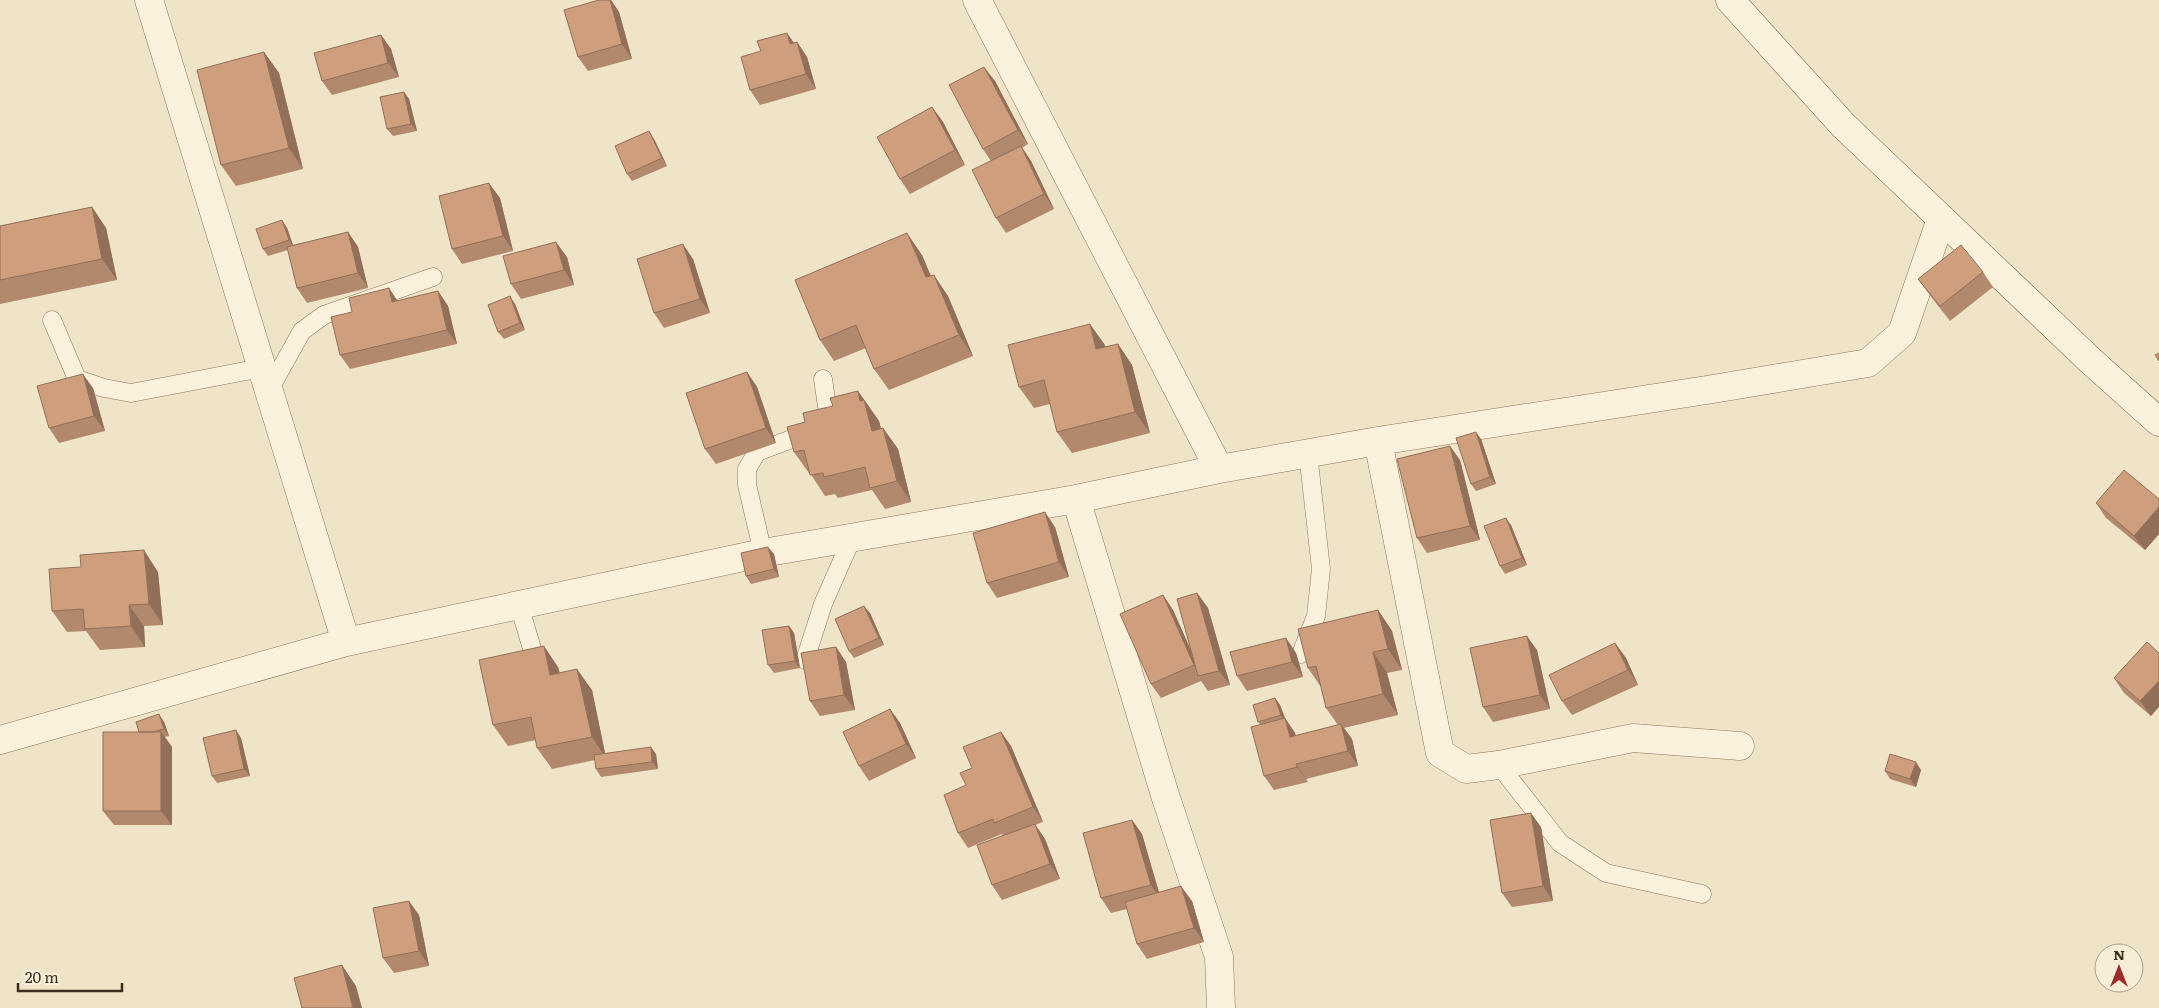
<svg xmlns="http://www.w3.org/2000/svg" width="2159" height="1008" font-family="Literata,serif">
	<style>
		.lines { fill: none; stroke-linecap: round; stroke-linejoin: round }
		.lane-casing { stroke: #8d765c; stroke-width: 19 }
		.street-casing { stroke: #8d765c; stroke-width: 29 }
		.secondary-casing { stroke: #6f573f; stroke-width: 29 }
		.lane { stroke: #faf1dc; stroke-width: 18 }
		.street { stroke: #faf1dc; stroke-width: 28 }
		.secondary { stroke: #faf1dc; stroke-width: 28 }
		.wall { fill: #b2896c }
		.shaded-wall { fill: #916f58 }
		.building { fill: #cf9f7d; stroke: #916f58 }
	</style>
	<rect width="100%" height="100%" fill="#f0e4c8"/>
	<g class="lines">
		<defs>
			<path id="lane" d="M52,320l25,59 27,9 27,5 130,-25
				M269,390l33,-59 22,-16 109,-38
				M763,553l-16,-68v-16l10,-17 64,-24 7,-15 -5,-34
				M519,605l20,67
				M1301,654l15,-38 5,-47 -13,-116
				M805,660l18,-56 29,-66
				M1499,765l61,78 46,30 96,21"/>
			<path id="street" d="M149,0l197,642
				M977,0l242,469
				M1378,441l62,312 26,16 33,-4 134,-27 107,8
				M1076,499l89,296 54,162 2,51
				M0,740l346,-98 417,-89 313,-54 143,-30 159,-28 335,-52 155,-26 34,-30 39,-114"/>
			<path id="secondary" d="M1730,0l113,125 249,237 67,60"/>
		</defs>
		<use href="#lane" class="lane-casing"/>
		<use href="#street" class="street-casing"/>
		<use href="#secondary" class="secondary-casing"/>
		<use href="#lane" class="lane"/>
		<use href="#street" class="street"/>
		<use href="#secondary" class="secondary"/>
	</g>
	<path class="wall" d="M599,0h12l8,12 13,47 -44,12 -10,-14z
		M381,35l10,14 8,28 -67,18 -10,-14z
		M797,42l10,15 9,32 -56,16 -10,-15 44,-47z
		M264,52l15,21 24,96 -67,17 -15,-21z
		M995,81l33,63 -6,4 9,13 23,48 -48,24 -10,-15 -5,-57 -8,-12z
		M404,92l5,7 8,32 -24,5 -6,-7z
		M932,107l11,15 22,43 -55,29 -10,-15z
		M654,139l13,27 -35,15 -5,-7z
		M500,198l13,53 -51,13 -10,-15z
		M92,207l14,21 11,52 -117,24v-78z
		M282,220l5,8 6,17 55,-13 10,15 10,41 -61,15 -10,-15 -9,-38 -20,6 -5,-7z
		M922,255l9,21 17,20 25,60 -84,34 -15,-21 -8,-21 -32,13 -14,-21z
		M567,257l7,28 -53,14 -10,-15z
		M693,259l17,54 -46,15 -10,-15z
		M1983,272l10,15 -43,34 -21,-27 -11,-15z
		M438,291l10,15 9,38 -107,25 -10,-14 12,-43z
		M515,304l10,26 -21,9 -6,-7z
		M1118,344l14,21 18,68 -78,20 -15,-21 -7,-28 -16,4 -15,-21 86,-42v2z
		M747,372l10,15 19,56 -60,21 -11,-15z
		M93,388l12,43 -46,12 -10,-15z
		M858,391l21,30 2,8 2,-1 15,21 13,53 -26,7 -13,-19 -34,8 -3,-4 -10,2 -15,-23h-1l-15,-21 11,-30z
		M1481,439l15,45 -20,7 -5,-7z
		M1460,460l20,80 -53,13 -10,-15z
		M2159,499v35l-14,16 -39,-32 -10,-15z
		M1511,525l16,40 -22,9 -5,-8z
		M1055,527l14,50 -72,21 -10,-15z
		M774,554l5,23 -28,7 -5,-8z
		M158,572l5,53 -19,1 1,21 -45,3 -14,-19 -19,1 -15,-21z
		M1197,593l11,15 22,77 -22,6 -7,-10 -40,17 -10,-14 12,-89 10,15 18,41z
		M1378,610l14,21 10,39 -15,3 11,42 -54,13 8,11 6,27 -52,13 2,3 -34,8 -10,-14 -4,-52 -2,-2 17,-24 5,7 5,13 10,15 1,3 42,-11 -12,-17 -5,-21 -13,-19z
		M870,613l14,32 -30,13 -5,-7z
		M789,626l5,7 6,35 -26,5 -6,-8z
		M1286,638l10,15 7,24 -56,14 -10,-15z
		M2147,642l4,74 -27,-23 -10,-15z
		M1615,643l11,15 12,27 -66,30 -10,-14z
		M836,647l10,15 9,48 -35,6 -10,-15z
		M1537,650l13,59 -57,13 -10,-15z
		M558,667l2,6 32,17 13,63 51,1 2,15 -57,8 -5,-8 -1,-9 -43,9 -15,-21 -1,-8 -28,6 -15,-21z
		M890,709l10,14 16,35 -47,23 -10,-15z
		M164,722l5,14 -4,1 7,10v78h-58l-11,-14 36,-79z
		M1001,732l10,14 32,76 -8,3 10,14 15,40 -58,21 -10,-15 11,-49 -1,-2 -34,14 -10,-15 8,-48 6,-17z
		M241,738l9,38 -33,7 -5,-7z
		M1921,770l-5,17 -26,-8 -5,-8z
		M1132,820l10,14 17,58 33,9 12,41 -57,17 -10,-15 -10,-35 -16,4 -10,-15z
		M1541,827l12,74 -41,6 -10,-14z
		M419,915l10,51 -35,7 -11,-15z"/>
	<path class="shaded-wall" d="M610,0h1l8,12 13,47 -10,-15z
		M787,33l10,14 -7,-3z
		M381,35l10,14 8,28 -11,-14z
		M797,42l10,15 9,32 -10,-15z
		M264,52l15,21 24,96 -14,-21z
		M984,67l11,14 33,63 -10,-14z
		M404,92l5,7 8,32 -6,-7z
		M932,107l11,15 22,43 -10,-15z
		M649,131l5,8 13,27 -5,-8z
		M1021,146l10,15 23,48 -10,-15z
		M489,183l11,15 13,53 -10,-15z
		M92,207l14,21 11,52 -15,-21z
		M282,220l5,8 7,20 -5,-8z
		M348,232l10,15 10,41 -10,-15z
		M907,233l15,22 18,44 -14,-22z
		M556,242l11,15 7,28 -10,-15z
		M683,244l10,15 17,54 -10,-14z
		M934,275l14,21 25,60 -14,-21z
		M389,288l10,15 -7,-1z
		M438,291l10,15 9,38 -10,-14z
		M510,296l5,8 10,26 -5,-7z
		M1090,324l15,21 6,25 -15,-21z
		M1118,344l14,21 18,68 -15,-21z
		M747,372l10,15 19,56 -10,-15z
		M83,374l10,14 12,43 -11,-15z
		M858,391l21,30 8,31 -15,-21 -12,-30z
		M883,428l15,21 13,53 -14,-21z
		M1476,432l5,7 15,45 -6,-7z
		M1450,446l10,14 20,80 -10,-14z
		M2159,507v27l-14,16 -11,-14z
		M1045,512l10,15 14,50 -10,-15z
		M1506,518l5,7 16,40 -5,-7z
		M768,547l6,7 5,23 -5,-8z
		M144,550l14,22 5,53 -14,-21z
		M1197,593l11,15 22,77 -11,-14z
		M1163,595l10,15 29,65 -1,1 -7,-11z
		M129,605l15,21 1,21 -14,-21z
		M864,606l6,7 14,32 -5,-7z
		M1378,610l14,21 10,39 -14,-21z
		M789,626l5,7 6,35 -5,-7z
		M1527,636l10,14 13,59 -10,-14z
		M1286,638l10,15 7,24 -11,-15z
		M1615,643l11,15 12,27 -10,-15z
		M544,646l14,21 7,29 -15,-21z
		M836,647l10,15 9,48 -11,-15z
		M1373,652l14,21 11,42 -15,-21z
		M577,669l15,21 14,68 -14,-21z
		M2159,681v26l-8,9 -11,-15z
		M1275,698l5,7 6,16 -1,-3 10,15 5,19 -10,-15 -4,-15 -5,-7z
		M890,709l10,14 16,35 -10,-14z
		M159,714l5,8 5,14 -5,-7z
		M1341,724l11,15 6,27 -10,-15z
		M236,730l5,8 9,38 -6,-7z
		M161,732l11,15v78l-11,-14z
		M1001,732l10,14 32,76 -10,-15z
		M651,747l5,7 2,15 -6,-7z
		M1916,762l5,8 -5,17 -6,-8z
		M1296,764l12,18 -11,-15z
		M1531,813l10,14 12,74 -10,-15z
		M1132,820l10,14 19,66 -10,-15z
		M1035,824l10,15 15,40 -10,-15z
		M1181,886l11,15 12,41 -10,-14z
		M409,901l10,14 10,51 -10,-15z
		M342,965l14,21 6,22h-9z"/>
	<path class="building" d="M599,0h11l12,44 -44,13 -14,-47z
		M787,33l3,11 7,-2 9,32 -56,16 -9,-33 20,-6 -4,-10z
		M381,35l7,28 -66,18 -8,-28z
		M264,52l25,96 -68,17 -24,-95z
		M984,67l34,63 -35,19 -34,-64z
		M404,92l7,32 -24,5 -7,-32z
		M932,107l23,43 -55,29 -23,-42z
		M649,131l13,27 -35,16 -12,-28z
		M1021,146l23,48 -48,24 -24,-48z
		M489,183l14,53 -51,13 -13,-53z
		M92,207l10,52 -102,21v-54z
		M282,220l7,20 -26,9 -7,-20z
		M348,232l10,41 -61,15 -10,-41z
		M907,233l19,44 8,-2 25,60 -85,34 -18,-44 -36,15 -25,-60z
		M556,242l8,28 -53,14 -8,-28z
		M683,244l17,55 -46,14 -17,-54z
		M1961,245l22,27 -43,34 -22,-27z
		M389,288l3,14 46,-11 9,39 -107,25 -9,-38 21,-5 -3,-14z
		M510,296l10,27 -22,9 -10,-27z
		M1090,324l6,25 22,-5 17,68 -78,20 -13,-52 -25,7 -11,-42z
		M2159,353v8l-4,-6z
		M747,372l19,56 -61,21 -19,-56z
		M83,374l11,42 -45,12 -12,-42z
		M858,391l2,10 4,-1 8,31 11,-3 14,53 -27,7 -5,-21 -41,10 -1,-4 -13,2 -6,-25 -10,2 -7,-25 18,-5 -2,-9 30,-7 -3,-8z
		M1476,432l14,45 -19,7 -15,-46z
		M1450,446l20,80 -53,12 -20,-79z
		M2124,470l35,29v8l-25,29 -38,-33z
		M1045,512l14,50 -72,21 -14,-50z
		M1506,518l16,40 -22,8 -16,-40z
		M768,547l6,22 -28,7 -5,-23z
		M144,550l5,54 -20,1 2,21 -46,3 -2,-20 -31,2 -3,-42 32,-2 -1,-12z
		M1197,593l22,78 -21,5 -21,-77z
		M1163,595l31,70 -43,19 -31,-70z
		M864,606l15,32 -30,13 -14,-32z
		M1378,610l10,39 -15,3 10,42 -57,14 -10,-42 -8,2 -10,-39z
		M789,626l6,35 -27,4 -6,-35z
		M1527,636l13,59 -57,12 -13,-59z
		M1286,638l6,24 -55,14 -7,-24z
		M2147,642l12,11v28l-19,20 -26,-23z
		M1615,643l13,27 -66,31 -13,-26z
		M544,646l6,29 27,-6 15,68 -55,11 -6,-31 -38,8 -14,-65z
		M836,647l8,48 -34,6 -9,-48z
		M1275,698l6,17 -23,7 -5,-17z
		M890,709l16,35 -47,22 -16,-34z
		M159,714l5,15 -11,3h-14l-3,-10z
		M1285,718l5,19 51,-13 7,27 -52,13 1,3 -33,9 -13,-49z
		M236,730l8,39 -32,7 -9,-38z
		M103,732h58v79h-58z
		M1001,732l32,75 -39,16 -1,-4 -35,14 -14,-38 22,-10 -6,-12 12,-5 -9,-21z
		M651,747l1,15 -56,7 -2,-14z
		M1890,754l26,8 -6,17 -25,-8z
		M1531,813l12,73 -41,7 -12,-73z
		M1132,820l19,65 -50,13 -18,-65z
		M1035,824l15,40 -58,21 -15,-40z
		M1181,886l13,42 -57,16 -12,-42z
		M409,901l10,50 -36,7 -10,-50z
		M342,965l11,43h-51l-8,-30z"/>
	<g transform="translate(2119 968)"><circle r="24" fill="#f7eed8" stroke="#ada18e"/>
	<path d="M0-4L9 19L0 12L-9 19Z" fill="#9e2a2b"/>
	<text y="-8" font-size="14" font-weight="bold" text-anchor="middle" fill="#3d2e20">N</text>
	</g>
	<path d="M18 983v8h104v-8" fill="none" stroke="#3d2e20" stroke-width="2.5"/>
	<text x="25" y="983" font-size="15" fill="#3d2e20" stroke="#f7eed8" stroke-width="4" paint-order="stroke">20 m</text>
</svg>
